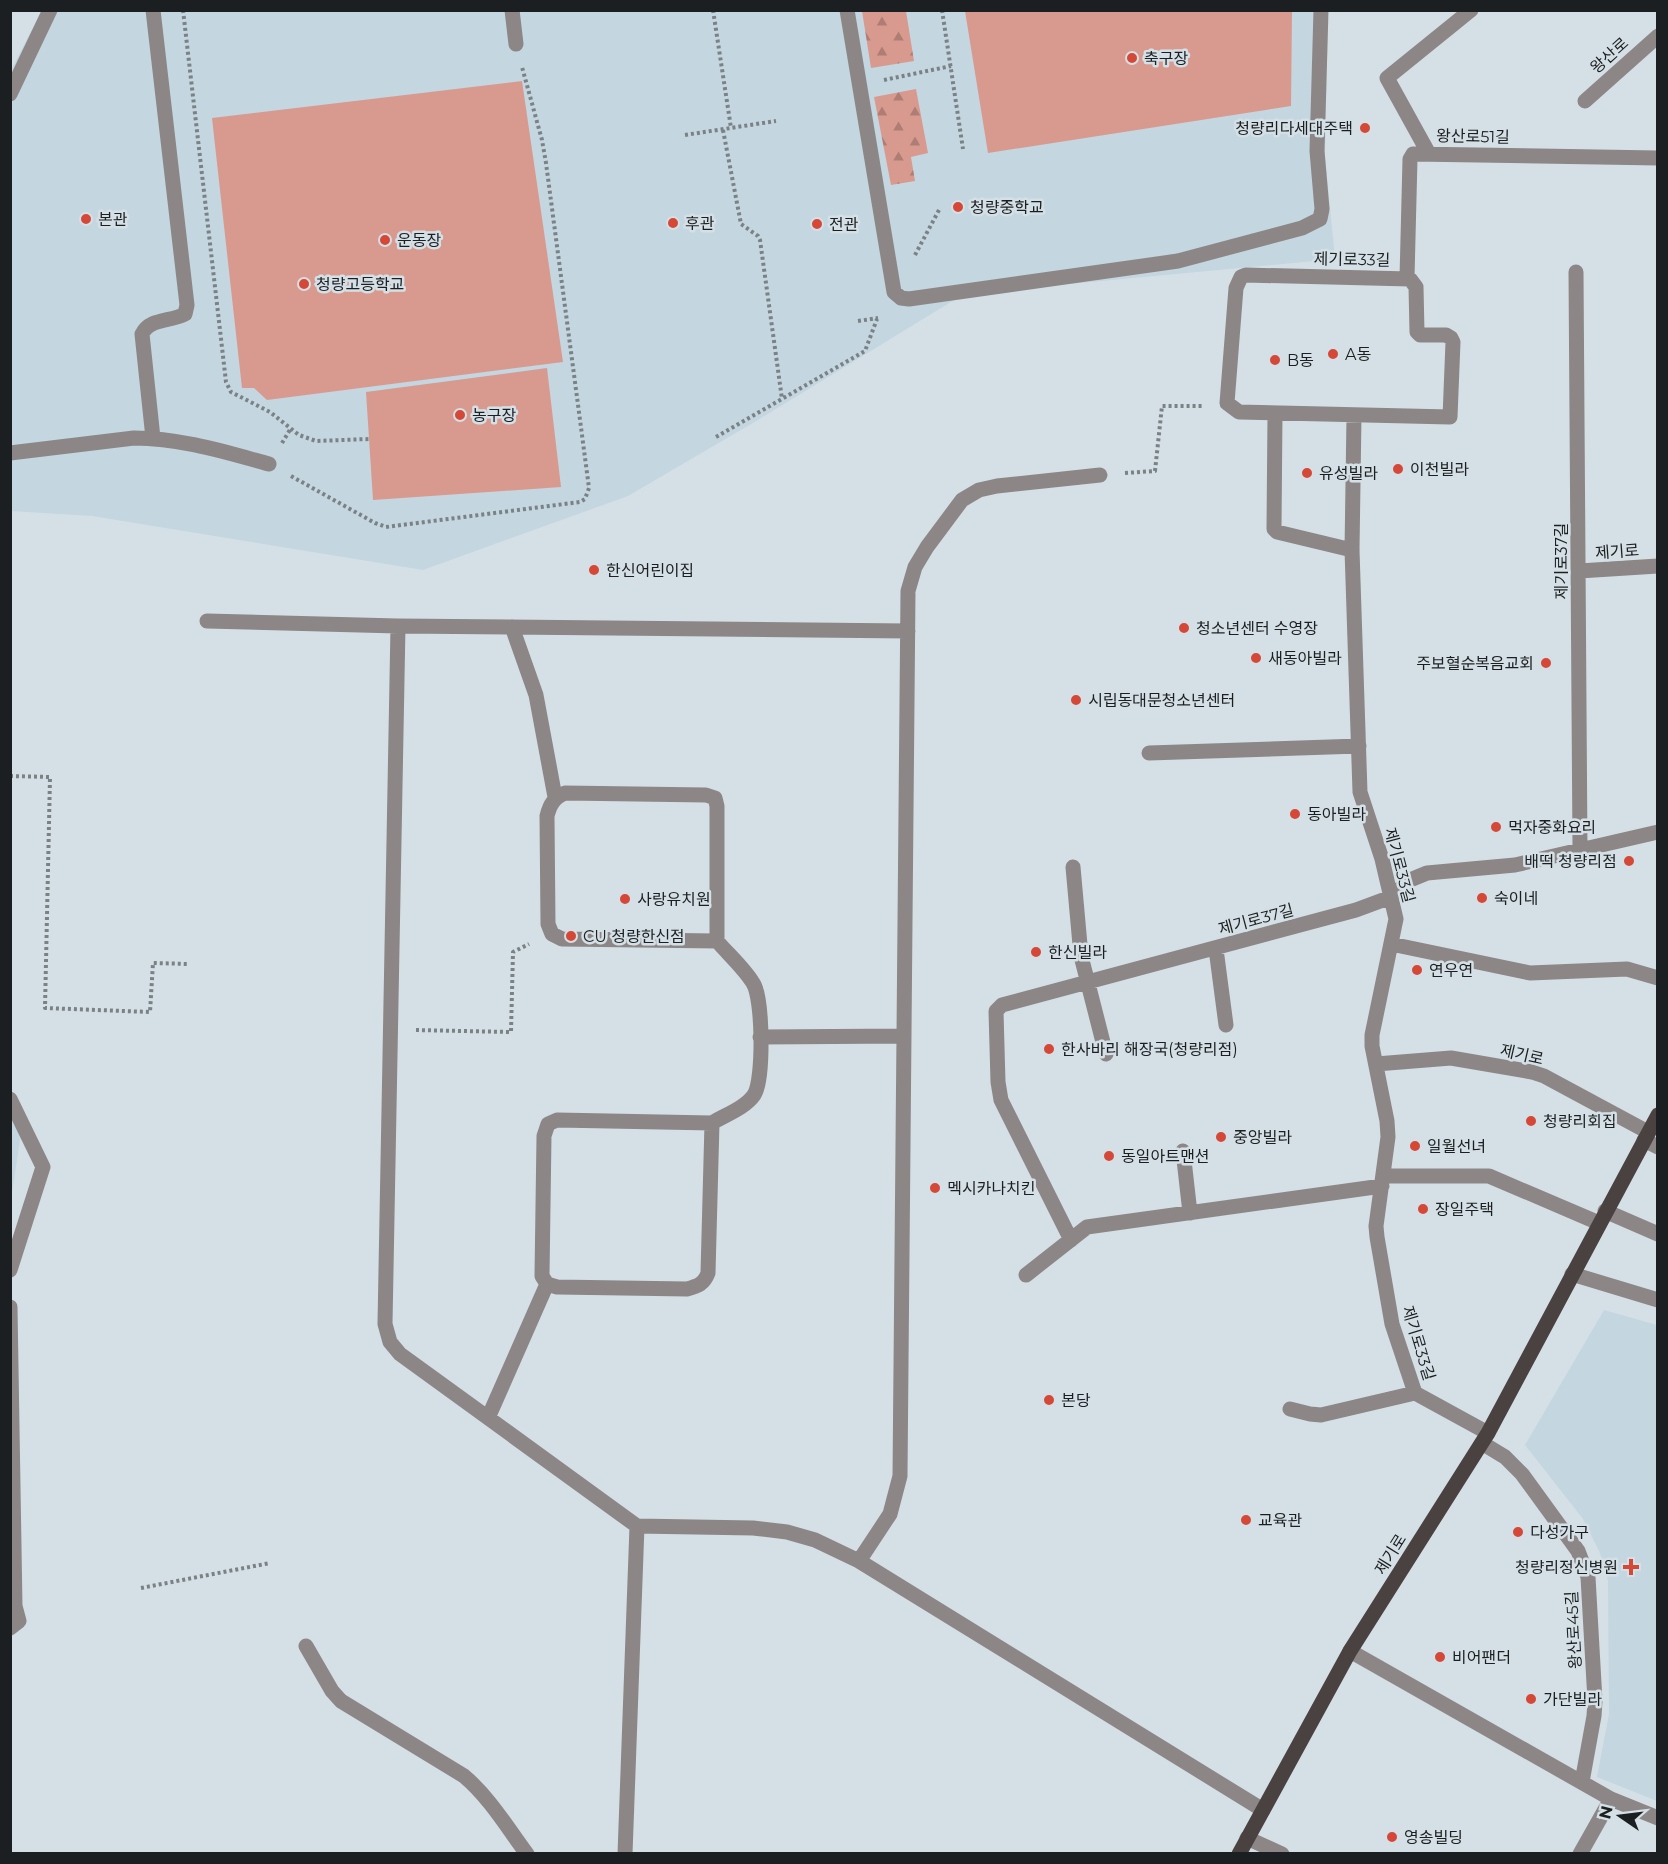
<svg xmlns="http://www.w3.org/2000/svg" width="1668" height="1864" font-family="Montserrat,'Noto Sans KR',sans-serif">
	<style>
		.built { fill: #c4d6e0 }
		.forest { fill: url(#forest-firs) }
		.pitch { fill: #d89a8f }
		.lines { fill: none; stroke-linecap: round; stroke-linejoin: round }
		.path { stroke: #7b8286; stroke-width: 4; stroke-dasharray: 3 3; stroke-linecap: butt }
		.minor { stroke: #8c8786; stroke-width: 15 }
		.major { stroke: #4a4240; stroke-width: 15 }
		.poi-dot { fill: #d54837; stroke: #d5e0e6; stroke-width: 2 }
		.labels { text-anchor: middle; stroke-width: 5; stroke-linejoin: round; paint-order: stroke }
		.street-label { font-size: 16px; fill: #1b1f21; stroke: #d5e0e6 }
		.poi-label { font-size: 16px; fill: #1b1f21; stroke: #d5e0e6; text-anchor: start }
	</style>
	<defs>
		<pattern id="forest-firs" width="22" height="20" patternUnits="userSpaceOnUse" patternTransform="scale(1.5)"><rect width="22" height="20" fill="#d89a8f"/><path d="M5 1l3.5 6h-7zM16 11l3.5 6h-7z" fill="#ae7d74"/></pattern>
	</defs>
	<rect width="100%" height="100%" fill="#d5e0e6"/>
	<path class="built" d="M42,10l1286,1 -3,144 10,104 -371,35 -206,126 -130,76 -205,74 -331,-54 -81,-5 -1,-439z
		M11,1116l10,18 -10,65z
		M1604,1310l53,15v476l-60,-24 12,-63 -1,-133 -8,-28 -17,-34 -58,-74z"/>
	<path class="forest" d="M862,11h44l8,50 -43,7z
		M916,89l12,64 -17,4 4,24 -24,4 -17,-88z"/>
	<path class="pitch" d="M965,11h327l-1,95 -303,47z
		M522,81l41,281 -296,38 -13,-12h-12l-30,-270z
		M547,368l14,119 -188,13 -7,-108z"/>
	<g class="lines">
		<path class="path" d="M183,10l43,372 5,10 39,20 29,23 17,6 53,-2
			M713,10l18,118
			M942,10l21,139
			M884,80l67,-14
			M723,130l18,94 17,12 2,4 22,159
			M685,135l91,-14
			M915,255l24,-45
			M858,321l20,-3
			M716,437l149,-86 12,-32
			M282,443l9,-15
			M1125,473l30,-2 7,-65h40
			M291,476l84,47 11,4 194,-25 5,-3 4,-11 -43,-325 -4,-23 -20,-73
			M10,776l40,1 -5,231 105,4 3,-49 35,1
			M416,1030l95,2 2,-80 16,-8
			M141,1588l129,-25"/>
		<path class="minor" d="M512,10l4,34
			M847,10l47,282 7,6 8,1 269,-38 124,-33 18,-9 2,-10 -5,-58 4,-141
			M10,94l40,-84
			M1585,101l73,-65
			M1429,154l-42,-76 84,-68
			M1576,272l4,578
			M1246,275l164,4 6,8 1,45 3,3h26l5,3 2,4 -3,75 -211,-5 -12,-9 9,-115 5,-11z
			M1407,278l3,-119 3,-5 245,4
			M1275,414l-1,115 3,3 75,18
			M1354,416l-2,134 8,242 22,67 14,60 -24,116v11l15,75 1,16 -12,89 1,11 15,87 23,69 73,40
			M153,438l-11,-104c8,-16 28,-12 43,-20l2,-9 -34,-295
			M10,453l124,-15c46,0 91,14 135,26
			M1579,571l79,-5
			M207,621l191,5 510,5
			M398,626l-13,698 5,18 10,12 237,172 116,2 34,4 28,8 44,21 404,249
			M512,627l24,68 19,102
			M1149,753l210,-7
			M1073,867l8,89 25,98
			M1391,944l139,29 97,-4 31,9
			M1216,949l10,76
			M760,1037l144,-1
			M1376,1064l75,-6 81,14 12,4 104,56
			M10,1099l33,68 -33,103
			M712,1123l-155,-3 -9,4 -4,12 -2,140 5,8 10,3 130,2c11,-3 17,-5 21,-16l4,-150c13,-8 33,-15 42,-28 10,-15 9,-97 -1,-112 -9,-15 -25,-29 -36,-42v-135l-2,-8 -9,-3 -141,-2c-11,5 -15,11 -18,23l1,108 4,10 10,5 155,2
			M1644,1140l14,7
			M1183,1151l7,62
			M1383,1176h106l110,47
			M1605,1211l53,23
			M1071,1240l-70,-140 -3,-18 -2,-71 6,-6 354,-95 35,-13 19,-17 17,-7 88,-8 143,-33
			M1572,1274l86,26
			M1026,1275l61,-48 295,-41
			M10,1307l5,299 4,15 -9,7
			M1290,1409l20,5 11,1 94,-22
			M488,1418l59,-134
			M1482,1443l23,14 17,17 56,77 10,26 7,124 -1,15 -12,66
			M859,1561l31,-47 10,-38 8,-885 7,-24 12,-20 35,-47 17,-10 18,-4 103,-11
			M306,1646l26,45 9,10 123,75c25,21 43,51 63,78
			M1350,1651l261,148 47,19
			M1247,1838l35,16
			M625,1854l12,-328
			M1580,1854l31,-55"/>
		<path class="major" d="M1239,1854l111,-203 138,-218 170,-318"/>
	</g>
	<g class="poi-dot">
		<circle cx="1132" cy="58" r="6"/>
		<circle cx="1365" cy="128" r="6"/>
		<circle cx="958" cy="207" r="6"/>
		<circle cx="86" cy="219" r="6"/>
		<circle cx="673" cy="223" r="6"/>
		<circle cx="817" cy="224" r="6"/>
		<circle cx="385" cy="240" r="6"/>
		<circle cx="304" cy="284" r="6"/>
		<circle cx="1333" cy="354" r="6"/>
		<circle cx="1275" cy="360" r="6"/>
		<circle cx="460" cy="415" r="6"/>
		<circle cx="1398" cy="469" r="6"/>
		<circle cx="1307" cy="473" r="6"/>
		<circle cx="594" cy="570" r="6"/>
		<circle cx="1184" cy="628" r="6"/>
		<circle cx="1256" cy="658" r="6"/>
		<circle cx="1546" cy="663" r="6"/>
		<circle cx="1076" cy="700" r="6"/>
		<circle cx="1295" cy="814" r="6"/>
		<circle cx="1496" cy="827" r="6"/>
		<circle cx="1629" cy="861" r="6"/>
		<circle cx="1482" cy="898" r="6"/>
		<circle cx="625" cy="899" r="6"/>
		<circle cx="571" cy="936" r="6"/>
		<circle cx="1036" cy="952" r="6"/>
		<circle cx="1417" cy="970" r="6"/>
		<circle cx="1049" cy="1049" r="6"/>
		<circle cx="1531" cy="1121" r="6"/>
		<circle cx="1221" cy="1137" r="6"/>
		<circle cx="1415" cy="1146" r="6"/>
		<circle cx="1109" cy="1156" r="6"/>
		<circle cx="935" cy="1188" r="6"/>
		<circle cx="1423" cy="1209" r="6"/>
		<circle cx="1049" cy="1400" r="6"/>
		<circle cx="1246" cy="1520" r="6"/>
		<circle cx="1518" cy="1532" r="6"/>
		<path d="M1628 1558h6v6h6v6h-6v6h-6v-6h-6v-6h6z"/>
		<circle cx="1440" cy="1657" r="6"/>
		<circle cx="1531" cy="1699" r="6"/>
		<circle cx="1392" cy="1837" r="6"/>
	</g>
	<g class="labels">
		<g class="street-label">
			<text transform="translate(1609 55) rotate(-42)" y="6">왕산로</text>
			<text transform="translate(1473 136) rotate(1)" y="6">왕산로51길</text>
			<text transform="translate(1352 259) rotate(1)" y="6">제기로33길</text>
			<text transform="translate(1617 551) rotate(-4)" y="6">제기로</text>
			<text transform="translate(1561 561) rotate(-90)" y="6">제기로37길</text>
			<text transform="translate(1400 865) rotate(75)" y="6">제기로33길</text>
			<text transform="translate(1256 919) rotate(-15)" y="6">제기로37길</text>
			<text transform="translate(1522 1054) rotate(13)" y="6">제기로</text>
			<text transform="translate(1419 1343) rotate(73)" y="6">제기로33길</text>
			<text transform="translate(1390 1554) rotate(-58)" y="6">제기로</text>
			<text transform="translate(1573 1630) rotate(-93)" y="6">왕산로45길</text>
		</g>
		<g class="poi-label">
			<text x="1144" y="64">축구장</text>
			<text x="1353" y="134" text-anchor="end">청량리다세대주택</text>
			<text x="970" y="213">청량중학교</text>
			<text x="98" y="225">본관</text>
			<text x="685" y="229">후관</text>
			<text x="829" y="230">전관</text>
			<text x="397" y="246">운동장</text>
			<text x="316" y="290">청량고등학교</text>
			<text x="1345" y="360">A동</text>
			<text x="1287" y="366">B동</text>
			<text x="472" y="421">농구장</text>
			<text x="1410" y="475">이천빌라</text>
			<text x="1319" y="479">유성빌라</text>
			<text x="606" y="576">한신어린이집</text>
			<text x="1196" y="634">청소년센터 수영장</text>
			<text x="1268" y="664">새동아빌라</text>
			<text x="1534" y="669" text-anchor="end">주보혈순복음교회</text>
			<text x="1088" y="706">시립동대문청소년센터</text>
			<text x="1307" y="820">동아빌라</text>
			<text x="1508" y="833">먹자중화요리</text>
			<text x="1617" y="867" text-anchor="end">배떡 청량리점</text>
			<text x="1494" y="904">숙이네</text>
			<text x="637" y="905">사랑유치원</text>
			<text x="583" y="942">CU 청량한신점</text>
			<text x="1048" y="958">한신빌라</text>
			<text x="1429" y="976">연우연</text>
			<text x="1061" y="1055">한사바리 해장국(청량리점)</text>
			<text x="1543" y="1127">청량리회집</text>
			<text x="1233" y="1143">중앙빌라</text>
			<text x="1427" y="1152">일월선녀</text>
			<text x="1121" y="1162">동일아트맨션</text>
			<text x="947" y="1194">멕시카나치킨</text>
			<text x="1435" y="1215">장일주택</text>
			<text x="1061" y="1406">본당</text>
			<text x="1258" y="1526">교육관</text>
			<text x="1530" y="1538">다성가구</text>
			<text x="1618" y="1573" text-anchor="end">청량리정신병원</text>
			<text x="1452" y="1663">비어팬더</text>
			<text x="1543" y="1705">가단빌라</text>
			<text x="1404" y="1843">영송빌딩</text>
		</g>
	</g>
	<rect width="1668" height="1864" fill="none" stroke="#1b1f21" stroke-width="24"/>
	<g transform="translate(1620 1816) rotate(284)" stroke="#d5e0e6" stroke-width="4.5" paint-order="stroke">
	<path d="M0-4.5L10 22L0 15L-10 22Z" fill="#1b1f21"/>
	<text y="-9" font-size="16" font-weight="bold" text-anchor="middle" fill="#1b1f21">N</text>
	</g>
</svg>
